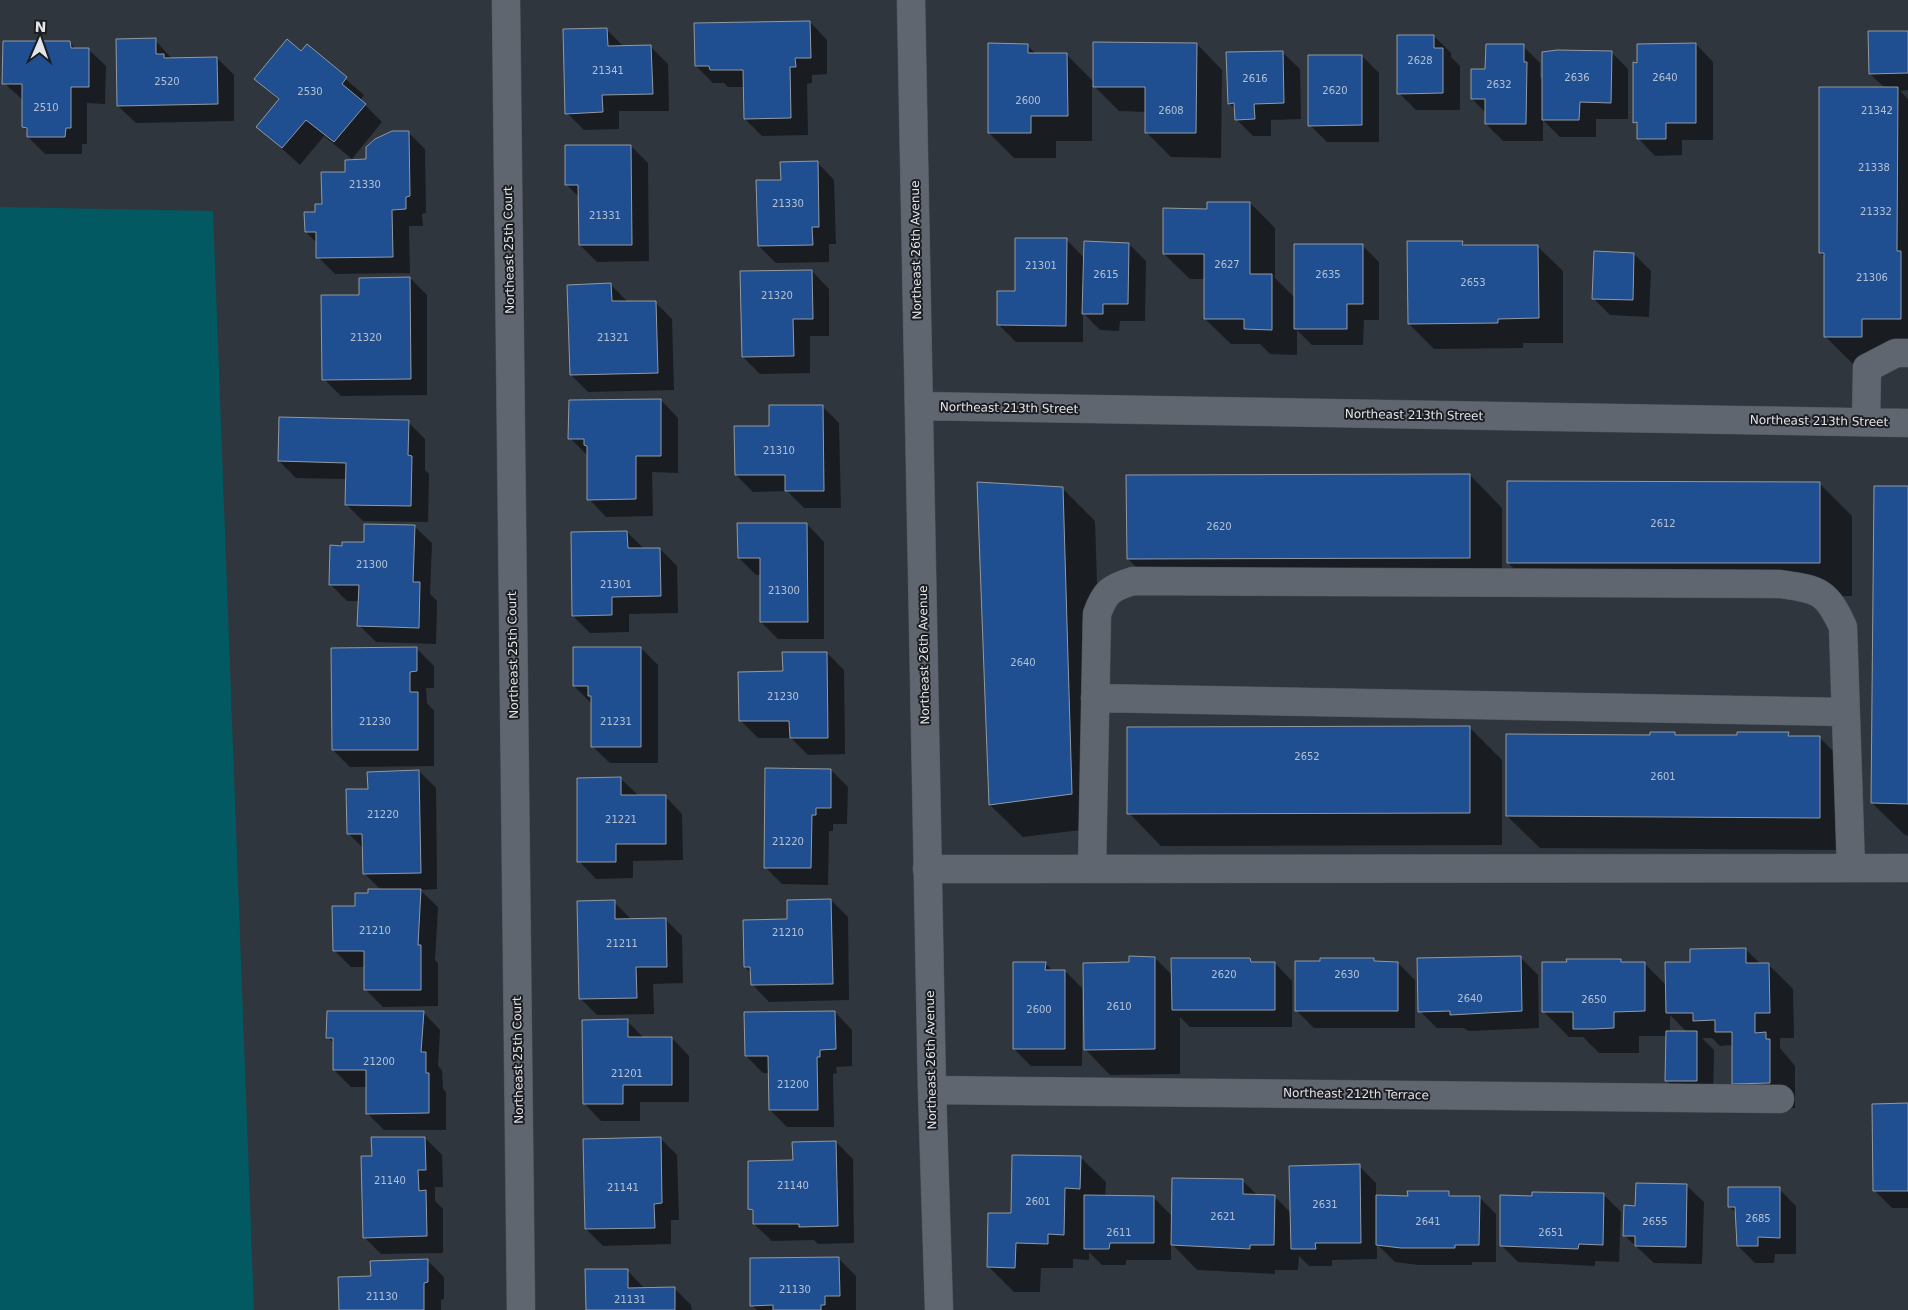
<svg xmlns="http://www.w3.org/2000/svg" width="1908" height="1310" font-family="'DejaVu Sans',sans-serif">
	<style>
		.water { fill: #025961 }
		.shadow { fill: #0007; fill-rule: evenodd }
		.building { fill: #1f4f90; stroke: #9299a2 }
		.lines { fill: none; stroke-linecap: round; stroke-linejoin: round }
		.minor-casing { stroke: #4d5158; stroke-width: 29 }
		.minor { stroke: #60666f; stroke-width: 28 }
		.labels { text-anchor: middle; stroke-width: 4; stroke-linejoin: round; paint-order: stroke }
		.number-label { font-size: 10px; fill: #b1c0d4 }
		.street-label { font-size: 12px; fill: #e2e6eb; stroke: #1b1d21 }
	</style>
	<rect width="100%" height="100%" fill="#30363e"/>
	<path class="water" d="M0,207l213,4 41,1099h-254z"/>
	<path class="shadow" d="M810,22l17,18v34l-15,1v8l-5,1 1,51 -46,1 -17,-17v-32h-17l-4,-4h-11l-17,-17z
		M607,30l17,17h27l17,17 1,47h-50v18l-35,1 -17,-17z
		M1908,32v58l-8,1 8,8v252l-50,18 -33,-33v-78l-5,-6 65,-164 -15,-14z
		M1434,36l17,17v4l9,9v44h-44l-17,-17z
		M155,40l17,19 45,-1 17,17v46l-98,2 -18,-17z
		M70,43l6,6h12l18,17 -1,38 -18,-1v41h-5v10h-37l-17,-17v-5l-5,-5v-27l-19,-17z
		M1197,44l25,26 -1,88 -50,-1 -25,-25v-20l-27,-1 -27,-27v57h-36v17h-42l-25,-25 38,-88 10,10h30l27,27z
		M1696,44l17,18v78h-31v15l-27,1 -17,-18v-12l-3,-4 3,-58z
		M307,46l57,49 -4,5 22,22 -30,37 -28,-23 -24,29 -43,-39 22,-25 -23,-22 45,-26z
		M1523,46l17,17v14l3,3 68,-28 17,17v50h-32v18h-36l-17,-17v21h-40l-17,-17v-11l-14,-14 14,-28z
		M1282,52l18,17 1,50 -30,1v16h-18l-17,-17v-9l-7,-7z
		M1362,56l17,17v69h-52l-17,-17z
		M408,132l17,17 1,64 -4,1 1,12h-14l1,47 -75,1 -17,-17 -1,-14 -11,-11 11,-19 29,-40z
		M631,146l17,17 1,98 -52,1 -17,-17v-47l-13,-13z
		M817,162l17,18 2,64h-7v18l-53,1 -17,-17 23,-65z
		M1250,203l25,25v50l20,20 67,-53 17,17v58h-15l-1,25h-51l-15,-15v25l-27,-1 -10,-10h-29l-26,-25v-40h-15l-26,-25 45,-44z
		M1067,240l17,18 45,-14 17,17 -1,60h-25l-1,10 -19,-1 -17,-17v29h-67l-18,-18 18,-32z
		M1462,242l4,4h71l26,25v72h-40v5l-89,1 -25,-25z
		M1634,254l17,17 -2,46 -39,-2 -17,-17z
		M812,271l17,18v47h-19v37l-50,1 -17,-17z
		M410,278l17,17v100l-86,1 -17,-17 36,-83z
		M611,285l17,17h27l17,17 2,71 -86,2 -17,-17z
		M661,400l17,18v55l-26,-1 1,44 -47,1 -17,-18 -1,-43 -18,-18z
		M822,406l17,17 2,85h-37l-17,-17 -34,1 -17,-17 34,-48z
		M408,422l17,17v31l4,4 -1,48 -65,-1 -17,-17 1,-25 -51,-1 -17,-17z
		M1470,475l32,33v82l-341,2 -33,-33z
		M1819,483l33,33v80l-311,-1 -33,-32z
		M1908,487v349l-3,-1 -33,-32z
		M1062,488l33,33 10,306 -82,10 -33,-32z
		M807,524l17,18v97h-46l-17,-17v-47h-5l-17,-17z
		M414,526l18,17 -2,51 7,7 -1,43 -60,-2 -17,-17 1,-24h-13l-17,-17 13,-37 22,-3z
		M627,532l17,17h16l17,17 1,47 -49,1v18l-39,1 -17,-17z
		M641,648l17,17v98h-48l-18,-17 -1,-43 -17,-17z
		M417,649l17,17v22h-8l1,15 7,8v55l-84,1 -17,-17z
		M827,653l17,17 1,84 -37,1 -17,-17h-33l-17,-17 43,-49z
		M1469,727l33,33v85l-341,1 -32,-33z
		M1674,733l3,3 61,1 50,-3 4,3h27l33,33v80l-312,-2 -33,-32 144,-80z
		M831,770l17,17 -1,37h-14v7h-4l-1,54 -46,-1 -17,-17z
		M419,771l17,17 1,101 -17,1 18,17 -3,53 3,3v43l-55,1 -18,-18v-22h-14l-17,-17 22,-43 13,-13 12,-4 -16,-16 -1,-25 -16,-16 21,-43z
		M620,778l18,17 27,1 17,18 1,46 -50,1v17l-37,1 -17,-18z
		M831,900l17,17 1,83 -80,2 -17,-18v-10l-7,-7 43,-47z
		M614,902l18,18 33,-1 17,17 1,47 -30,1 1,30 -57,1 -17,-17z
		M1745,949l16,15h7l25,25 1,49h-14v10l15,18v42l-36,1 -26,-26v-35l-3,-3 -10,1 -8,-8h-10l12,12 -1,47h-29l-18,-17 1,-44h-28v17h-40l-16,-16h-14l-25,-25 76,-52 4,3h20l23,23 24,-23zM1670,1015l17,17h-17z
		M1155,958l18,18 77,-16 4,4 21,-1 17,18v46h-102l-10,-10v57l-70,1 -25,-26 45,-85z
		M1521,958l17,17 1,53 -71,3 -4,-3h-27l-17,-17z
		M1373,960l3,3h22l17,17v48h-101l-17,-17z
		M1045,963l8,8h12l17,17v78h-51l-17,-17z
		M423,1012l17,18 -2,36 4,4 1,19 3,3v38h-62l-17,-17v-26h-16l-17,-17v-26l-6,-7z
		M835,1012l17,18v36l-16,1 1,6 -4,1 1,53h-47l-17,-17v-37h-7l-17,-17z
		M627,1021l18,18 27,-1 17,18v46h-49v19h-39l-17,-18z
		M1908,1105v103h-16l-17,-17z
		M425,1138l17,17 1,32h-8v14l8,8v44l-62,1 -17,-17 9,-80z
		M660,1138l17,17 2,65h-8v24l-68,2 -17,-17z
		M836,1142l17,17 1,84 -36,1 -4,-4 -42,1 -18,-17v-11l-4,-4 44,-48z
		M1080,1157l26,25 -1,15h48l19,19 70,-36 16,16h16l17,17 68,-47 17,17v14h33l39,-4 5,4h26l17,17v48h-24v3h-53l-24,-3 -18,-18v15l-45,1v6h-23l-10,-10 -1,14h-23v4l-78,-4 -26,-27v17h-45v5h-24l-13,-13v8l-16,-1v9h-32l-1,24h-26l-25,-25 23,-53z
		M1686,1185l18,17 -2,62 -48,-1 -30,-28 12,-28z
		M1779,1189l17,17v48h-21l-1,9h-19l-17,-17 -2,-33 -7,-7z
		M1604,1195l17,17 -2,50 -24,-1v5l-77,-4 -17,-17 32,-48z
		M839,1259l17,17v34h-99l-5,-5z
		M427,1260l17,17v22l-3,1v10h-101l32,-33z
		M627,1270l18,19 29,-1 17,17 1,5h-105z"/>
	<path class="building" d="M810,21l1,37h-16l1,9h-6l1,51 -47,1 -1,-49h-33l-1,-4h-14l-1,-43z
		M607,28l1,18 43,-1 2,49 -51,1 1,17 -38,2 -2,-85z
		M1868,31h40v42l-39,1z
		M1397,35h37v13h9v45l-46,1z
		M156,38v16h8v4l53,-1 1,47 -101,2 -1,-67z
		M287,39l14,12 6,-7 40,33 -5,7 24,20 -32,38 -28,-22 -24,28 -26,-21 23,-28 -25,-20z
		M3,41h67l1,7h18v39h-18v41h-5l-1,9h-38v-9l-5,-1v-43h-20z
		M1093,42l104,1 -1,90h-51v-46h-52z
		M988,43l40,1v9h39l1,63h-37v17h-43z
		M1696,43v80h-30v16h-29v-17l-4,1v-61l4,1v-19z
		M1486,44h38v18h3l-1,62h-41v-25h-14v-30h14z
		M1557,50l55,1 -1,52 -31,-1 -1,18h-37v-68z
		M1283,51l1,52 -30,1 1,15 -20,1 -1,-17 -6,1 -2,-52z
		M1308,55h54v70l-54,1z
		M1819,87h79l-1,164h4v68h-39v18h-38v-84h-5z
		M392,131h17l1,65 -4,1v12l-14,1 1,47 -77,1v-26h-11l-1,-20h11v-8h7l-1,-32h24v-12l21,-1v-12l9,-8z
		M565,145h66l1,100h-53l-1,-60h-13z
		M818,161l1,66h-7l1,18 -55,1 -2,-66h25l-1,-18z
		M1207,202h43v72h22v56l-28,-1v-10h-40v-65h-41v-46l44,1z
		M1015,238h52l-1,88 -69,-1v-34h18z
		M1084,241l45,2 -1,61h-25v10h-21z
		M1407,241h56l-1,4h76l1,73 -41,1v4l-90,1z
		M1294,244h69v60h-16v25h-53z
		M1594,251l40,2 -1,47 -41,-1z
		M812,270l1,49h-20l1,37 -52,1 -2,-86z
		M410,277l1,102 -89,1 -1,-85h38v-17z
		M611,283l1,18h44l2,72 -88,2 -3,-90z
		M661,399v57h-25v43l-49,1v-54l-3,-1v-6h-16l1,-39z
		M769,405h54l1,86h-39v-16h-50l-1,-49h35z
		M279,417l130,3 -1,35 4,1 -1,50 -66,-1 1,-42 -68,-2z
		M1470,474v84l-343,1 -1,-84z
		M1507,481l313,1v81h-313z
		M977,482l86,5 9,307 -83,11z
		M1874,486h34v318l-37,-1z
		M737,523h70l1,99h-48v-64h-22z
		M364,524l51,1 -2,57h7l-1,46 -62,-2 2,-41h-30l1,-40 12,1v-4h22z
		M627,531l1,17h32l1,48 -49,1v18l-40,1 -1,-84z
		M417,647v24l-7,1v20h8v58h-86l-1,-102z
		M573,647h68v100h-50v-51h-3v-10h-15z
		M782,652h45l1,86h-38l-1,-17h-50l-1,-49 45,-1z
		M1470,726v87l-343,1v-87z
		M1650,732h25v3h62v-3h52l-1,4h32v82l-314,-2v-82l144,1z
		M765,768l66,1v39h-15v7h-4l-1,53h-47z
		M419,770l2,103 -58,1 -1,-40h-15l-1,-45h22l-1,-17z
		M621,777v18h45v49h-50v18h-39v-84z
		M368,889h53l-3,56h3v45h-57v-39h-31l-1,-45h23v-13h13z
		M831,899l2,85 -82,1 -1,-18h-6l-1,-47 44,-1v-19z
		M615,900v19l51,-1 1,49h-31l1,31 -58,1 -2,-98z
		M1746,948v15h23l1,50h-15v20l11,-1v7h4v44l-38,1v-52h-17v-12l-22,1v-8h-27l-1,-51h25v-13z
		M1129,956l26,1v92l-71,1 -1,-87 46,-1z
		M1521,956l1,55 -72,4v-4l-32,1 -1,-54z
		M1171,958h79l1,4h24v48h-103z
		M1320,958h54v3l24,1v49h-103v-50h25z
		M1566,959h55v3h24v49l-31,1v16l-20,1h-21v-17h-31v-50h25z
		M1013,962h33l-1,8h20v79h-52z
		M327,1011h97l-3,41h5v21h3v40l-63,1v-44h-33v-32h-7z
		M835,1011l1,38 -16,1v7h-3l1,53h-49l-1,-54h-23l-1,-44z
		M628,1019v18h44v48h-49v19h-40l-1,-84z
		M1666,1031h31v50h-32z
		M1908,1103v88h-35l-1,-87z
		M371,1137h54l1,33h-8l1,21 7,-1 1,46 -64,2 -2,-82h11z
		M661,1137l1,66 -8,1 1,24 -70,1 -2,-90z
		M836,1141l2,85 -39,1v-3h-46v-14l-5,-1v-48l45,-1 -1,-18z
		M1012,1155l69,1 -1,33 -15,-1 -1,47 -16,-1v10l-32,-1 -1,25 -28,-1 1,-54h23z
		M1360,1164l1,79h-46l1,6h-25l-2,-83z
		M1172,1178l71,1v15l32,1 -1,50h-24v4l-79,-4z
		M1636,1183l51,1 -1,63 -51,-1v-10h-12l1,-31 11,1z
		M1728,1187h52v51l-22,-1v9h-21l-2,-39h-7z
		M1407,1191h42v5h31l-1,49h-24v3h-54l-25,-3v-50l32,1z
		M1532,1192l72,1 -1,52 -24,-1 -1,5 -78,-3v-51l32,1z
		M1084,1195l70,1v47h-44l-1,6h-25z
		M839,1257l1,39h-15v9h-4v5h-48v-5l-23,1v-48z
		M428,1259v23l-4,1v27h-85l-1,-33 33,-1 -1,-15z
		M585,1269h43v19l47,-1v23h-89z"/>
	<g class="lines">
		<defs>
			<path id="minor" d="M506,0l15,1310
				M911,0l21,1090 7,220
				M919,406l989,17
				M1866,422l1,-54 29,-15h12
				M1095,698l750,14
				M927,869l981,-1
				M1092,869l5,-255c8,-22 13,-26 36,-33l647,3c39,6 46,6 63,43l8,241
				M932,1090l848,9"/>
		</defs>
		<use href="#minor" class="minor-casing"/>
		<use href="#minor" class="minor"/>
	</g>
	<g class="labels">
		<g class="number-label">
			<text x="1420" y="64">2628</text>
			<text x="608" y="74">21341</text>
			<text x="1577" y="81">2636</text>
			<text x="1665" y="81">2640</text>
			<text x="1255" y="82">2616</text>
			<text x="167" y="85">2520</text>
			<text x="1499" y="88">2632</text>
			<text x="1335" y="94">2620</text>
			<text x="310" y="95">2530</text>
			<text x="1028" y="104">2600</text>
			<text x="46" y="111">2510</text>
			<text x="1171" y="114">2608</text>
			<text x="1877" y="114">21342</text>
			<text x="1874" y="171">21338</text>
			<text x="365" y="188">21330</text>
			<text x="788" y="207">21330</text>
			<text x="1876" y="215">21332</text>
			<text x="605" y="219">21331</text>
			<text x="1227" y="268">2627</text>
			<text x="1041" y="269">21301</text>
			<text x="1106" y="278">2615</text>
			<text x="1328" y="278">2635</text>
			<text x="1872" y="281">21306</text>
			<text x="1473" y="286">2653</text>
			<text x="777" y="299">21320</text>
			<text x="366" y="341">21320</text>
			<text x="613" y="341">21321</text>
			<text x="779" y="454">21310</text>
			<text x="1663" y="527">2612</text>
			<text x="1219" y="530">2620</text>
			<text x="372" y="568">21300</text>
			<text x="616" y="588">21301</text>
			<text x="784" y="594">21300</text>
			<text x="1023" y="666">2640</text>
			<text x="783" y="700">21230</text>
			<text x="375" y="725">21230</text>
			<text x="616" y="725">21231</text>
			<text x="1307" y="760">2652</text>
			<text x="1663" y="780">2601</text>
			<text x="383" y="818">21220</text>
			<text x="621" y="823">21221</text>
			<text x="788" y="845">21220</text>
			<text x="375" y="934">21210</text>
			<text x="788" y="936">21210</text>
			<text x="622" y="947">21211</text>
			<text x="1224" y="978">2620</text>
			<text x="1347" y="978">2630</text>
			<text x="1470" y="1002">2640</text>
			<text x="1594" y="1003">2650</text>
			<text x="1119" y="1010">2610</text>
			<text x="1039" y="1013">2600</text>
			<text x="379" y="1065">21200</text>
			<text x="627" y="1077">21201</text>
			<text x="793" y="1088">21200</text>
			<text x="390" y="1184">21140</text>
			<text x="793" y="1189">21140</text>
			<text x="623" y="1191">21141</text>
			<text x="1038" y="1205">2601</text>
			<text x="1325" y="1208">2631</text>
			<text x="1223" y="1220">2621</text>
			<text x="1758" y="1222">2685</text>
			<text x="1428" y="1225">2641</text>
			<text x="1655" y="1225">2655</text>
			<text x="1119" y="1236">2611</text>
			<text x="1551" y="1236">2651</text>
			<text x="795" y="1293">21130</text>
			<text x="382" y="1300">21130</text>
			<text x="630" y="1303">21131</text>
		</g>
		<g class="street-label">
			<text transform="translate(509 250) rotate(-91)" y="4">Northeast 25th Court</text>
			<text transform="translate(916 250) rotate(-91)" y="4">Northeast 26th Avenue</text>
			<text transform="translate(1009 408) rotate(1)" y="4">Northeast 213th Street</text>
			<text transform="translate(1414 415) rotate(1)" y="4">Northeast 213th Street</text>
			<text transform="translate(1819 421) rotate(1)" y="4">Northeast 213th Street</text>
			<text transform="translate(513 655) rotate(-91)" y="4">Northeast 25th Court</text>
			<text transform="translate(924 655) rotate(-91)" y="4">Northeast 26th Avenue</text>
			<text transform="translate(518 1060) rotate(-91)" y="4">Northeast 25th Court</text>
			<text transform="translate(931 1060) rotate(-91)" y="4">Northeast 26th Avenue</text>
			<text transform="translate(1356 1094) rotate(1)" y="4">Northeast 212th Terrace</text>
		</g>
	</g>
	<g transform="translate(40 40) rotate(2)" stroke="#1b1d21" stroke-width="4" paint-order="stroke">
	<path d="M0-4L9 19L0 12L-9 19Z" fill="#e2e6eb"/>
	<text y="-8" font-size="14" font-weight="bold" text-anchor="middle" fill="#e2e6eb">N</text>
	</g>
</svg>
